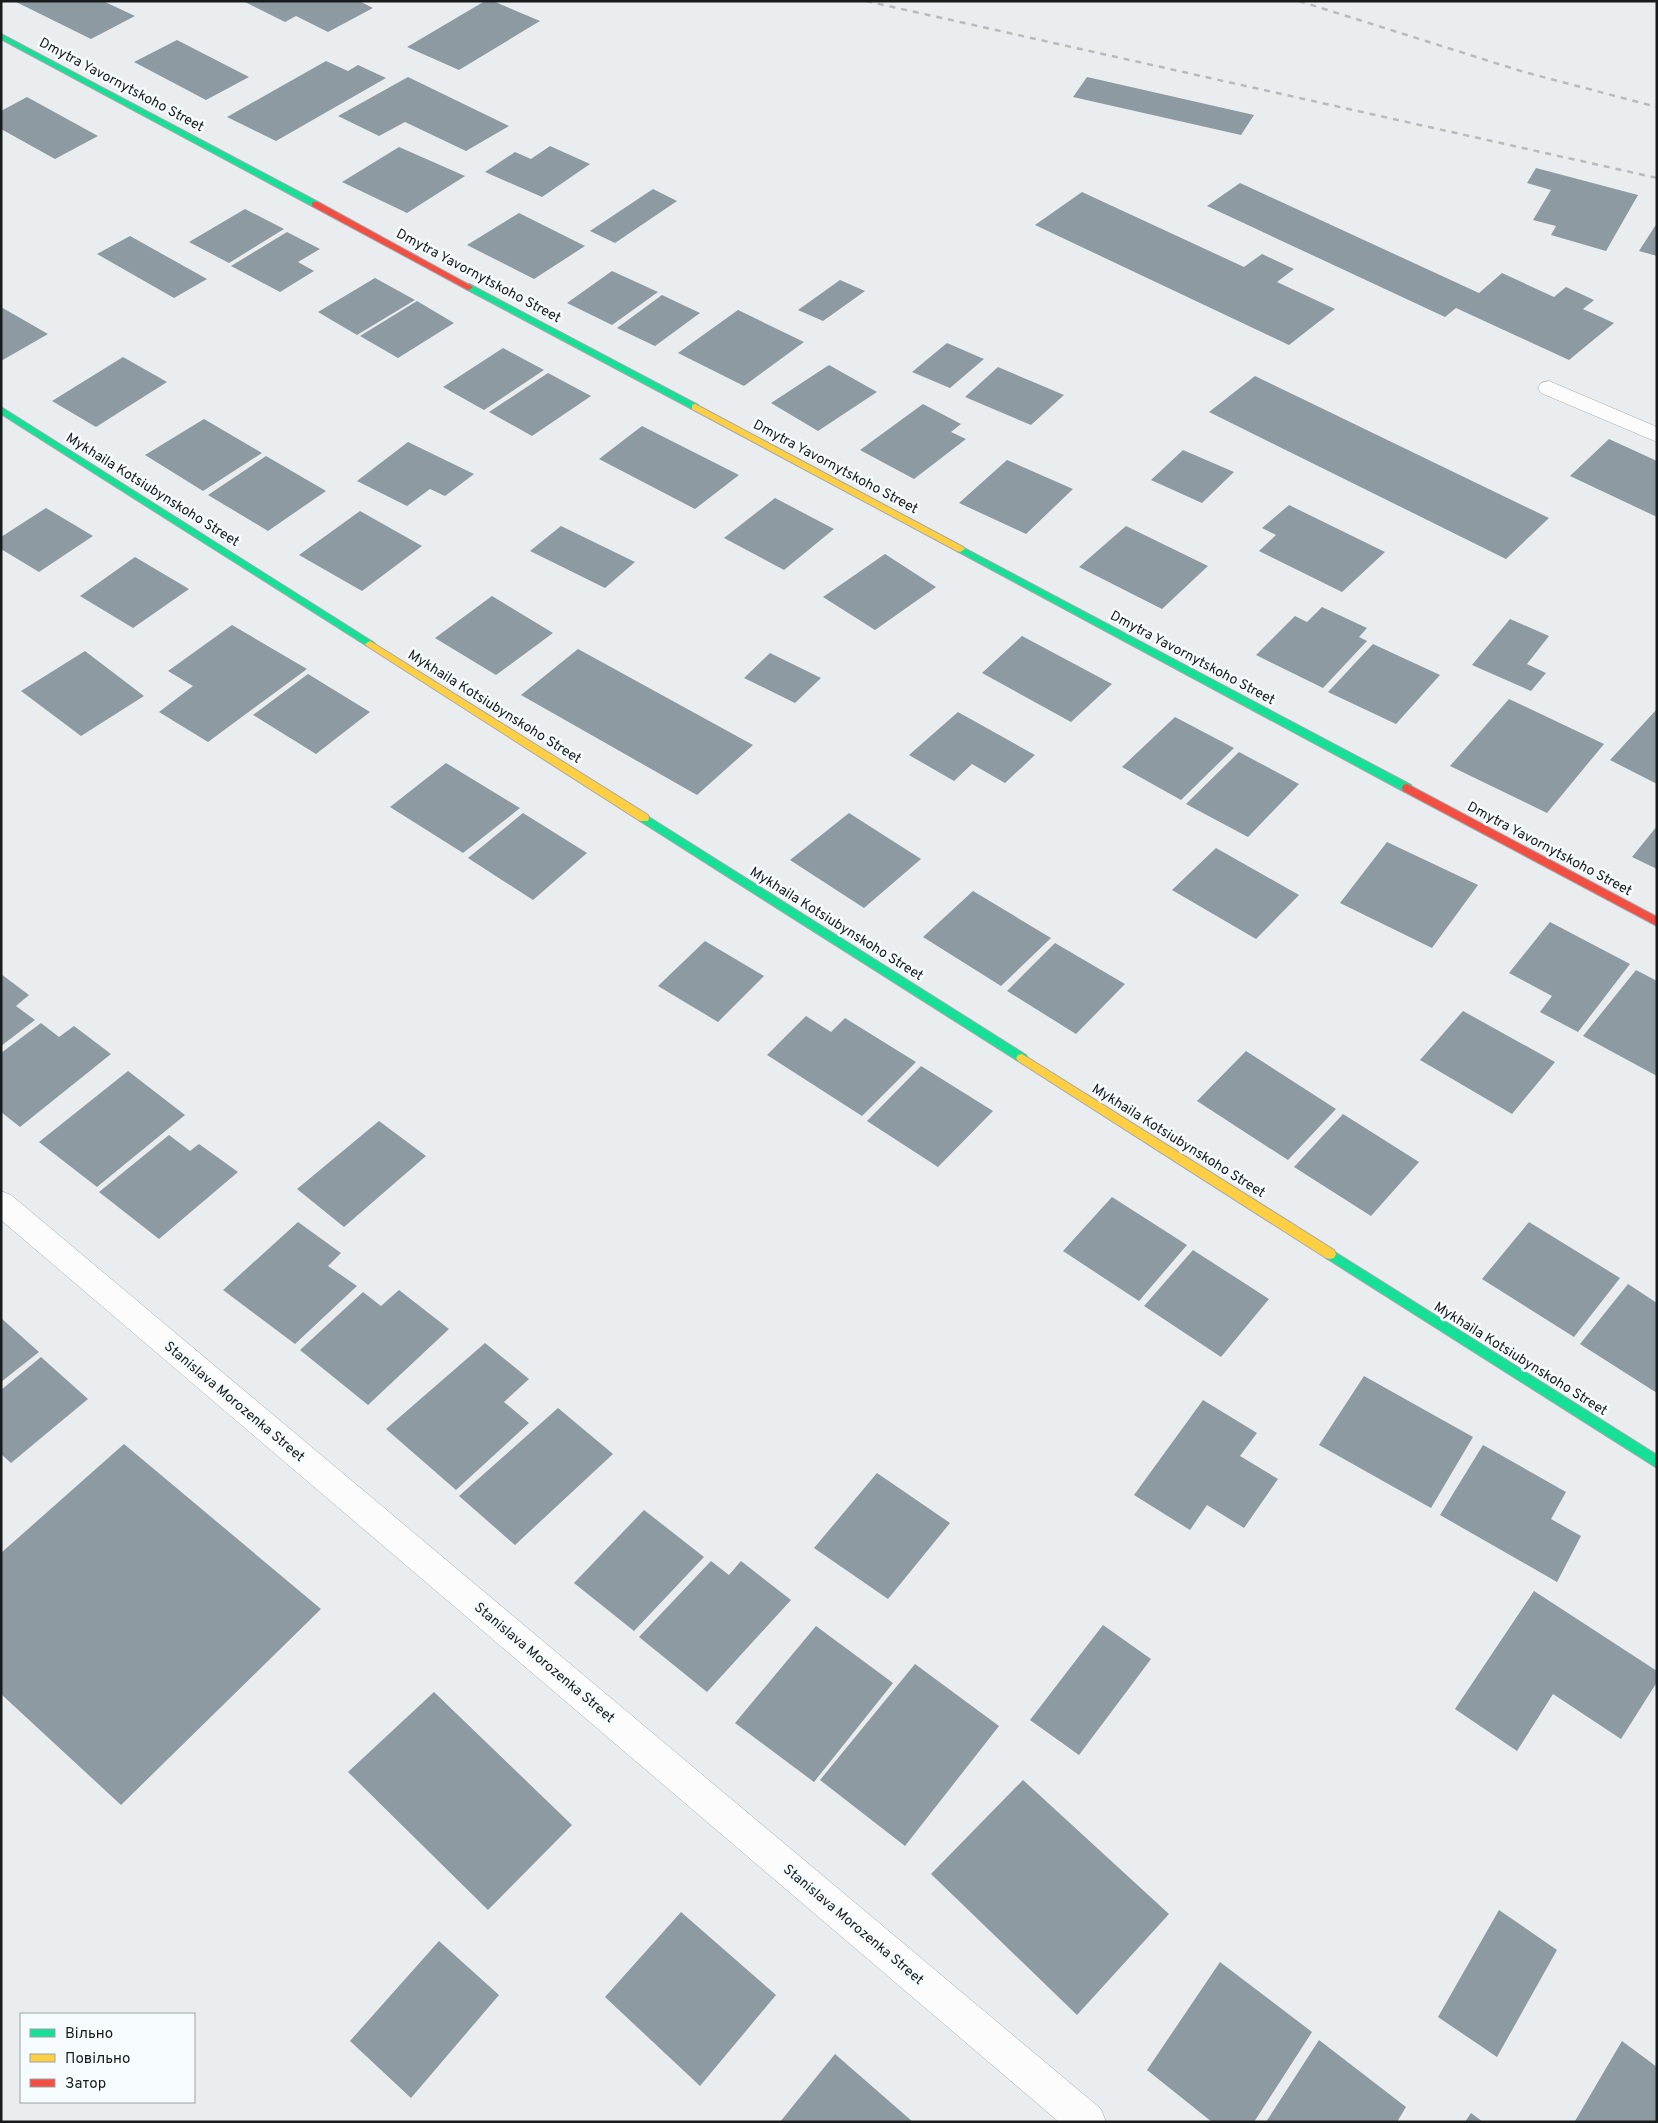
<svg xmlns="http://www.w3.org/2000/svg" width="1658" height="2123" font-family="Overpass,sans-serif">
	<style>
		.building { fill: #8d9aa1 }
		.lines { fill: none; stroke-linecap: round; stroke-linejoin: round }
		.street-casing { stroke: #a5a8aa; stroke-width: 1 }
		.fast-casing { stroke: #a5a8aa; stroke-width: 2 }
		.slow-casing { stroke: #a5a8aa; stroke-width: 2 }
		.jam-casing { stroke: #a5a8aa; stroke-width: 2 }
		.street { fill: #fcfcfd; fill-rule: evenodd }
		.fast { fill: #16e098; fill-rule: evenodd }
		.slow { fill: #ffcf43; fill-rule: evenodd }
		.jam { fill: #f24e42; fill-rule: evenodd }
		.rail { stroke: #b9baba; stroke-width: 2.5; stroke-dasharray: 6 6; stroke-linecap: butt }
		.labels { text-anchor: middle; stroke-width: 5; stroke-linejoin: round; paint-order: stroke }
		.street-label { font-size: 14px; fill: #181b1c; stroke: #f5fbff }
	</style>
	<rect width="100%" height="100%" fill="#e9edf0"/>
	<path class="building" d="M14,1h89l32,15 -44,23z
		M243,1h116l14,7 -45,24 -32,-16 -11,6z
		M485,1h8l47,20 -81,49 -52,-23z
		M177,40l72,37 -43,23 -72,-38z
		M326,61l22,10 10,-6 28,13 -110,63 -49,-24z
		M408,77l101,49 -43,25 -61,-29 -26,14 -41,-20z
		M1087,77l167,38 -13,20 -168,-38z
		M27,97l71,39 -43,23 -54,-30v-18z
		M550,146l40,18 -48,33 -57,-25 30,-20 16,7z
		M399,147l66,29 -58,37 -65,-31z
		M1536,168l102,27 -32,56 -55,-16 5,-9 -23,-6 18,-30 -24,-7z
		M1240,183l239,110 23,-20 52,24 12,-10 28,13 -11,9 31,14 -45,37 -113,-52 -11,9 -238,-111z
		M653,189l24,12 -62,42 -25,-12z
		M1082,192l162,75 18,-13 32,15 -17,13 58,27 -46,36 -254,-120z
		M245,209l39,20 -55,34 -40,-21z
		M519,213l66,33 -51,33 -67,-34z
		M1657,223v33l-18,-5z
		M287,232l33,17 -22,13 16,9 -34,21 -49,-26z
		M130,236l77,43 -33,19 -77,-44z
		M612,271l46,21 -46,33 -45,-22z
		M375,278l40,22 -58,35 -39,-23z
		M840,280l25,11 -42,30 -25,-11z
		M662,295l38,18 -45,33 -38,-18z
		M417,301l37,22 -56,35 -38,-22z
		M1,307l47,27 -47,27z
		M738,310l66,32 -60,44 -66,-33z
		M947,343l37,16 -34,29 -38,-16z
		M503,348l41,22 -60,40 -41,-23z
		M123,357l44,25 -71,45 -44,-26z
		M829,365l48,27 -59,39 -47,-28z
		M998,367l66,28 -33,30 -66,-28z
		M548,373l43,23 -59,40 -43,-24z
		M1255,376l294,142 -43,41 -297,-147z
		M923,404l38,20 -10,8 15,7 -52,40 -54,-29z
		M204,419l58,34 -59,38 -58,-36z
		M642,426l97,49 -44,34 -96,-50z
		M1609,439l48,22v56l-87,-41z
		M408,442l66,32 -29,22 -15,-7 -23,17 -50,-25z
		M1183,450l51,22 -32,31 -51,-23z
		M266,456l60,35 -58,40 -60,-36z
		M1007,460l66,29 -47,45 -67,-31z
		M775,498l59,31 -50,41 -60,-32z
		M1289,505l96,47 -43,40 -83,-41 17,-16 -14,-7z
		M46,508l47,28 -54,36 -38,-23v-12z
		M360,511l62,35 -60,45 -63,-36z
		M561,526l74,36 -30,26 -75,-37z
		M1126,526l82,40 -46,43 -83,-42z
		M885,554l51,33 -61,43 -52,-33z
		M135,557l54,32 -56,39 -53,-32z
		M492,596l61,37 -57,42 -61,-37z
		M1322,607l45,21 -8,9 8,4 -44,47 -67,-33 39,-39 12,6z
		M1510,619l39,17 -22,28 19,9 -15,18 -59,-26z
		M232,625l75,44 -99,73 -49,-30 34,-26 -25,-15z
		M1022,636l90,48 -41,38 -89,-49z
		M1373,644l67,31 -44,49 -68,-32z
		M578,649l175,96 -56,50 -176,-100z
		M85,651l59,45 -63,40 -60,-45z
		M770,653l51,25 -26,25 -51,-25z
		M308,674l62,38 -54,42 -63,-39z
		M1509,699l95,45 -57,69 -97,-47z
		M1657,709v75l-47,-24z
		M958,712l77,43 -30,28 -33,-19 -18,17 -45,-26z
		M1175,717l59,31 -53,52 -59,-33z
		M1239,752l60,32 -51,53 -62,-33z
		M446,763l74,45 -57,45 -73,-46z
		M523,813l64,40 -54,47 -65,-42z
		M849,813l72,46 -57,49 -74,-48z
		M1657,826v43l-25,-12z
		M1387,842l91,43 -46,63 -92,-45z
		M1216,848l83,47 -43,44 -84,-49z
		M973,891l78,47 -50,48 -78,-49z
		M1550,922l80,42 -52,68 -38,-20 12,-16 -43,-23z
		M705,941l59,35 -46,46 -60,-36z
		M1055,943l70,41 -49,50 -69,-43z
		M1636,970l21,11v95l-74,-40z
		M1,974l28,21 -13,11 19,14 -34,26z
		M1463,1011l92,51 -43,52 -92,-54z
		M806,1016l25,16 14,-14 71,44 -54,54 -95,-61z
		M41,1023l18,14 15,-11 37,28 -91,73 -19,-15v-59z
		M1246,1051l90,58 -48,51 -91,-59z
		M921,1066l72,45 -55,56 -71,-46z
		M128,1071l57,44 -88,72 -58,-45z
		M1343,1114l76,48 -48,54 -77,-49z
		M379,1121l47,35 -82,71 -47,-38z
		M169,1135l21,16 9,-7 39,28 -79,67 -60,-47z
		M1112,1197l75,48 -48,56 -76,-50z
		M298,1222l43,31 -13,13 29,20 -62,58 -72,-54z
		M1529,1222l91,56 -46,59 -92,-58z
		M1193,1250l76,49 -48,58 -77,-51z
		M1628,1284l29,19v90l-77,-49z
		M399,1290l50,39 -81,76 -68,-55 63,-58 18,14z
		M1,1318l38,34 -38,30z
		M485,1343l44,36 -25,23 25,21 -73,67 -70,-61z
		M41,1357l47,42 -77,64 -10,-9v-64z
		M1364,1376l109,61 -42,71 -112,-63z
		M1203,1400l54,33 -17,23 38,23 -34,49 -37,-23 -17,25 -56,-35z
		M558,1408l55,46 -98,91 -56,-49z
		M124,1444l197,165 -200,196 -120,-111v-141z
		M1483,1445l83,47 -15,27 30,17 -24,46 -117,-67z
		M877,1473l73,50 -62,76 -74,-51z
		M644,1510l60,47 -70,74 -60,-48z
		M711,1561l18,14 12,-14 50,39 -84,92 -68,-55z
		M1534,1591l123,80v11l-36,57 -68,-45 -36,57 -62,-42z
		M1103,1625l48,34 -72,96 -49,-35z
		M816,1626l77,57 -79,99 -79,-59z
		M915,1664l84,62 -94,120 -85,-66z
		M434,1692l138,133 -84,85 -140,-138z
		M1023,1780l146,134 -92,101 -146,-141z
		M1499,1910l58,40 -60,107 -59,-40z
		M681,1912l95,83 -76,91 -95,-89z
		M439,1941l60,54 -88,103 -61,-57z
		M1220,1962l92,70 -58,90h-42l-65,-52z
		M1319,2040l87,67 -9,15h-131z
		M1622,2041l35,26v55h-81l-1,-1z
		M835,2054l78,68h-133z
		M1471,2113l12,9h-18z"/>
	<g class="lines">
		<defs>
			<path id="street" d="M1549,381l108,46v15l-116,-49 -3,-5 3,-5z
				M1,1191l10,4 1090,914 5,13h-47l-1058,-902z"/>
			<path id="fast" d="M1,34l317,168 1,2 -7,2 -311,-167z
				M469,284l229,121 1,2 -1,2h-6l-226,-120v-4z
				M1,407l372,235 2,2 -2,2h-6l-366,-232z
				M960,546l451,239 1,3 -1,3h-8l-446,-240 -2,-2z
				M644,814l382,241 2,3 -2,3h-8l-378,-240 -1,-3 1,-3z
				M1330,1249l327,206v13l-331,-210 -2,-4 2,-4z"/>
			<path id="slow" d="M695,404l268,143 2,2 -5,3 -3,-1 -265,-142v-4z
				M370,641l278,174 1,3 -1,3h-8l-273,-175 -2,-2z
				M1022,1054l312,196 2,4 -2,4 -4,1 -4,-1 -308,-197 -2,-3 2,-3z"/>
			<path id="jam" d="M312,202h6l155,85 -4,3 -3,-1 -154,-83z
				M1407,784l250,133v9l-254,-135 -1,-3 1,-3z"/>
		</defs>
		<use href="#street" class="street-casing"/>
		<use href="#fast" class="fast-casing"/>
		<use href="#slow" class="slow-casing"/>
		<use href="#jam" class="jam-casing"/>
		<use href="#street" class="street"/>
		<use href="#fast" class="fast"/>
		<use href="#slow" class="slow"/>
		<use href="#jam" class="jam"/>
		<path class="rail" d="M866,1l791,177
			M1299,1l225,71 133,35"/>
	</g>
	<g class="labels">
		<g class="street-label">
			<text transform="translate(122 84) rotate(28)" y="5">Dmytra Yavornytskoho Street</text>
			<text transform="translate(479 275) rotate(28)" y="5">Dmytra Yavornytskoho Street</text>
			<text transform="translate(836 466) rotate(28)" y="5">Dmytra Yavornytskoho Street</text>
			<text transform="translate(153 489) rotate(32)" y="5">Mykhaila Kotsiubynskoho Street</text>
			<text transform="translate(1193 657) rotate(28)" y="5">Dmytra Yavornytskoho Street</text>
			<text transform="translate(495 706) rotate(32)" y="5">Mykhaila Kotsiubynskoho Street</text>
			<text transform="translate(1550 848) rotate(28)" y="5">Dmytra Yavornytskoho Street</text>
			<text transform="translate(837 923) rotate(32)" y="5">Mykhaila Kotsiubynskoho Street</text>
			<text transform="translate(1179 1140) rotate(32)" y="5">Mykhaila Kotsiubynskoho Street</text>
			<text transform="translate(1521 1358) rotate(32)" y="5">Mykhaila Kotsiubynskoho Street</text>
			<text transform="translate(235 1401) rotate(40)" y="5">Stanislava Morozenka Street</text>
			<text transform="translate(545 1662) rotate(40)" y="5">Stanislava Morozenka Street</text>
			<text transform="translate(854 1924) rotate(40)" y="5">Stanislava Morozenka Street</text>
		</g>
	</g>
	<rect width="1658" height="2123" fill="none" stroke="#181b1c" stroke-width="5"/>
	<rect x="20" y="2013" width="175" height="90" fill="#f5fbff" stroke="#9da1a4"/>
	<rect x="30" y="2029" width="25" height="8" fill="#16e098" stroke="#9da1a4"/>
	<text x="65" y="2038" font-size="15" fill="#181b1c">Вільно</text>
	<rect x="30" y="2054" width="25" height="8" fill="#ffcf43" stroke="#9da1a4"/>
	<text x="65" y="2063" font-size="15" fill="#181b1c">Повільно</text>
	<rect x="30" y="2079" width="25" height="8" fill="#f24e42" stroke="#9da1a4"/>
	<text x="65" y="2088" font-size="15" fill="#181b1c">Затор</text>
</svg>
